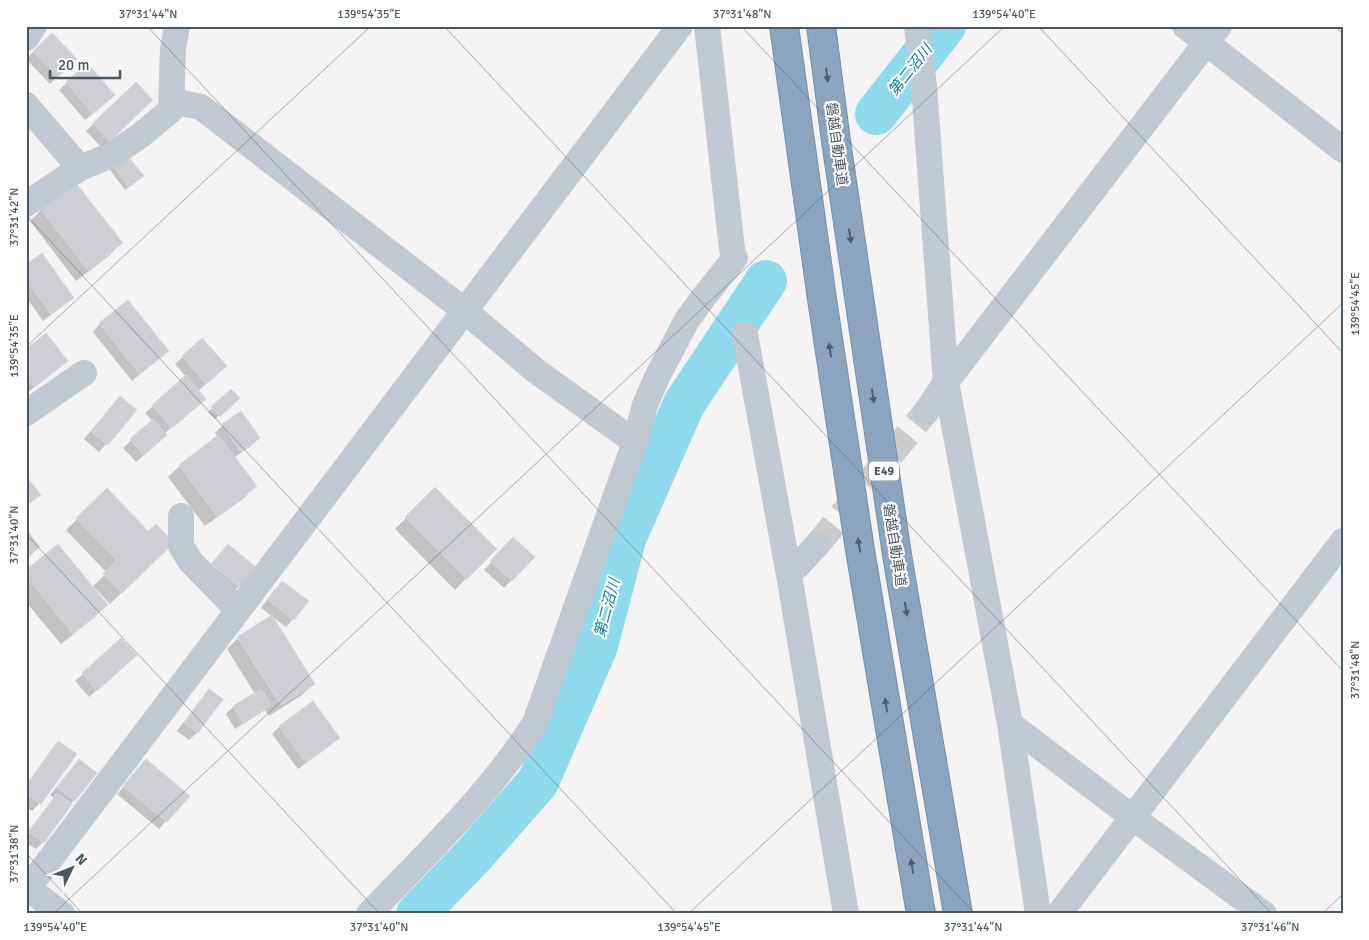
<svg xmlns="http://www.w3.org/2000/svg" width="1369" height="940" font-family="Signika,'Noto Sans JP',sans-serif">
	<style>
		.shadow { fill: #0003 }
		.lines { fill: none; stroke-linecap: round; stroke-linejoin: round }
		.river { stroke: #90daee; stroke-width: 42 }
		.building { fill: #cdcfd5; stroke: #d7d9de }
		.minor-tunnel { stroke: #caccce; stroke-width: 26; stroke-dasharray: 26 13; stroke-linecap: butt }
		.highway-casing { stroke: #7690ad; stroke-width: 30 }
		.minor { stroke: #c1cad2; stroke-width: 26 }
		.highway { stroke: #8ba5c1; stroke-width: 28 }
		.oneway { fill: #505e6b }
		.ticks { fill: none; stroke: #4a5661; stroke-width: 1; stroke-opacity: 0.45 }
		.labels { text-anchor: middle; stroke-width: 4; stroke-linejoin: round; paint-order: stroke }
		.shield { fill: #fff; stroke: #808990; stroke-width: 1 }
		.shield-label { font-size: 12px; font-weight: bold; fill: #4a5661 }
		.street-label { font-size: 14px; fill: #4a5661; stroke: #fff }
		.water-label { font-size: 15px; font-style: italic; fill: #0c7c9b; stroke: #fff }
		.neatline { fill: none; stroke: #4a5661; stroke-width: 2 }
		.ticks-label { font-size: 12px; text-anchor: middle; fill: #4a5661 }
	</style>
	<rect width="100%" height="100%" fill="#f5f3f3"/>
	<path class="shadow" d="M52,34l23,25 -25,25 -24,-25z
		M87,65l19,38 -21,17 -26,-30z
		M136,83l16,17 -50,48 -16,-17z
		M114,167l25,12 -14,11 -15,-20z
		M75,183l46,60 -11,12 -34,26 -46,-60 11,-11z
		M26,266l46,32 -8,7 -21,16 -17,-24z
		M100,324l67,27 -35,30 -39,-49z
		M202,340l16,34 -20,17 -1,15 -33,28 -6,9 -22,19 -13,-14 29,-27 -7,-8 41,-36 -11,-13z
		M26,351l32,17 -31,25h-1z
		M231,390l7,8 -23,21 -7,-7z
		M113,405l22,5 -36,42 -15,-13z
		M241,413l17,25 -7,8 -17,12 21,28 -11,12 -39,28 -37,-49 12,-11 38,-29 -3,-4 8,-8z
		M435,489l60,60 -40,41 -60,-61z
		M107,490l54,64 -51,50 -17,-18 -1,2 14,17 -11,12 -34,27 -35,-42v-30l66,15 15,-14 -41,-43z
		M506,546l27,11 -29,31 -20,-18z
		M220,553l19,33 -7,8 -27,-22z
		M282,583l11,36 -7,8 -25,-19 13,-18z
		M238,638l75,46 -11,11 -33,21 -4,-6 -30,19 -9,-15 7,-7 22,-13 -28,-45z
		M121,640l6,23 -38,34 -14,-16z
		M209,691l13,9 -25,33 -8,7 -12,-9 25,-33z
		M280,726l58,12 -7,7 -33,24 -26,-35z
		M59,742l16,12 -35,49 -8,8 -6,-4v-22l25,-35z
		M79,760l-5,40 -31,42 -7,7 -10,-6v-9l28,-36 -4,-3z
		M138,769l50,27 -29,33 -42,-35z"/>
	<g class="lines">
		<path class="river" d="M876,114l69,-88
			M417,914l56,-58 65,-74 59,-136 28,-107 59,-135 82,-123"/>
	</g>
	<path class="building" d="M52,33l25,26 -19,18 -25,-26z
		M87,63l28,32 -22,19 -27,-32z
		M136,82l17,18 -43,41 -17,-18z
		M127,155l17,21 -15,11 -16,-21z
		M75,182l48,61 -35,27 -47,-61z
		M42,253l32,45 -23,16 -25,-35v-15z
		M128,300l41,51 -29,23 -41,-51z
		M46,333l22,28 -33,26 -9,-11v-27z
		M202,338l25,28 -21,18 -24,-28z
		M186,375l20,24 -34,29 -20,-23z
		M231,389l9,9 -20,19 -9,-10z
		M120,396l17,14 -29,35 -17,-14z
		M241,411l19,27 -19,14 -19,-28z
		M153,419l14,16 -23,20 -14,-16z
		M218,435l39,51 -40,30 -38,-51z
		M26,476l15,19 -15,11z
		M435,487l62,62 -30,30 -62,-62z
		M107,488l41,43 8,-7 18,19 -52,50 -19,-19 14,-14 -41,-42z
		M26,529l14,18 -14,12z
		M513,537l22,20 -23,24 -22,-20z
		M58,544l50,61 -35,29 -47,-58v-6z
		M228,544l28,23 -16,20 -29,-23z
		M282,581l27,20 -15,19 -26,-20z
		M272,615l43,69 -34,21 -44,-68z
		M121,638l16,17 -40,36 -15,-18z
		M209,689l14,10 -25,34 -14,-10z
		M261,689l10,16 -28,17 -10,-16z
		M313,701l27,37 -34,24 -27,-36z
		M58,741l19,13 -36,50 -15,-10v-8z
		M79,759l18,14 -22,28 -18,-14z
		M146,759l44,37 -23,26 -44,-36z
		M57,793l15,11 -28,39 -15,-11z"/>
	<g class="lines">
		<path class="minor-tunnel" d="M817,545l109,-133"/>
		<defs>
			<path id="highway" d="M784,26l38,273 38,251 61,364
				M821,26l15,115 61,414 61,359"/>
		</defs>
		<use href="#highway" class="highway-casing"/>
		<path class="minor" d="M917,26l7,61 22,295 64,342 28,190
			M1185,26l158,124
			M26,38l8,-12
			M172,101l29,6 264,204 71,60 99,71
			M26,105l54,63
			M26,204l54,-36 32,-13 29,-20 30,-25 2,-61 4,-23
			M745,334l44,241 57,339
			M926,412l20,-30 273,-356
			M26,413l58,-40
			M181,516v30l10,16 47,48
			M789,575l28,-30
			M1010,724l122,93 132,97
			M26,887l36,27
			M26,891l654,-865
			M369,914c58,-61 120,-119 166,-191l100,-281 10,-37 12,-28 30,-57 16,-22 32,-40 -3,-9 -25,-223
			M1059,914l284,-373"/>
		<use href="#highway" class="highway"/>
	</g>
	<defs><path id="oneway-solid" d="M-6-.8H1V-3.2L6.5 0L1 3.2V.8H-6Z" transform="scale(1.25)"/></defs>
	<g class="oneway">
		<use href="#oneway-solid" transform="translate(827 75) rotate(83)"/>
		<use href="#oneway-solid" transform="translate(850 236) rotate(82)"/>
		<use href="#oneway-solid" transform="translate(830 350) rotate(-98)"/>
		<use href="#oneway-solid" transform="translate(873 396) rotate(82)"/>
		<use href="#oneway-solid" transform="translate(859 545) rotate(-99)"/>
		<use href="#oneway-solid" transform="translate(906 609) rotate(80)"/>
		<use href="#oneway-solid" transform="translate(886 705) rotate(-99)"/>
		<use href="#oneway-solid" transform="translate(912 866) rotate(-99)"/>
	</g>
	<path class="ticks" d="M147,26l828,888M444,26l828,888M741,26l602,645M1038,26l305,327M1335,26l8,8M26,215l651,699M26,347l345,-321M26,534l354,380M26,853l57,61M53,914l952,-888M688,914l655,-611M1322,914l21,-20"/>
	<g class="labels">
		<rect class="shield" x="869" y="461.5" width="30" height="19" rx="4"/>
		<g class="shield-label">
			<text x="884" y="475">E49</text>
		</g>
		<g class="street-label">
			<text transform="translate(837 144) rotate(82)" y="5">磐越自動車道</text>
			<text transform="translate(895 545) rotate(81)" y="5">磐越自動車道</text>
		</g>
		<g class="water-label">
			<text transform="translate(910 70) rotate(-52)" y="5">第二沼川</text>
			<text transform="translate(607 608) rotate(-75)" y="5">第二沼川</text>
		</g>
	</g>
	<rect width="1369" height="940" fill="none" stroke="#ffffff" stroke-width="55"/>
	<g transform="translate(72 868) rotate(47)" stroke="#ffffff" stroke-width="4" paint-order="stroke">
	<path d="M0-4L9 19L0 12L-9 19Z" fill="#4a5661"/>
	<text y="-8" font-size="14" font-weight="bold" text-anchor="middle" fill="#4a5661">N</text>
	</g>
	<path d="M50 70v8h70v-8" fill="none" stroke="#4a5661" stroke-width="2.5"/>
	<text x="58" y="70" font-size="15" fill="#4a5661" stroke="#ffffff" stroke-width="4" paint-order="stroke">20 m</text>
	<rect x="28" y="28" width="1314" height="884" class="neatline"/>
	<g class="ticks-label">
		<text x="148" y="18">37°31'44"N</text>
		<text x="369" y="18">139°54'35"E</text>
		<text x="742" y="18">37°31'48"N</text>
		<text x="1004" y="18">139°54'40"E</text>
		<text transform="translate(14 217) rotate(-90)" y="4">37°31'42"N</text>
		<text transform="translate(1355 304) rotate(-90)" y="4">139°54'45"E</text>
		<text transform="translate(14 346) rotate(-90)" y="4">139°54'35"E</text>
		<text transform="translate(14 535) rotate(-90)" y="4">37°31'40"N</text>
		<text transform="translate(1355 670) rotate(-90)" y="4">37°31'48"N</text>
		<text transform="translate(14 854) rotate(-90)" y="4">37°31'38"N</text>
		<text x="55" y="931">139°54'40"E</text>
		<text x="379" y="931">37°31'40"N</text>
		<text x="689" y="931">139°54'45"E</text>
		<text x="973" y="931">37°31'44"N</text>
		<text x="1270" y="931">37°31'46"N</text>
	</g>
</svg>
